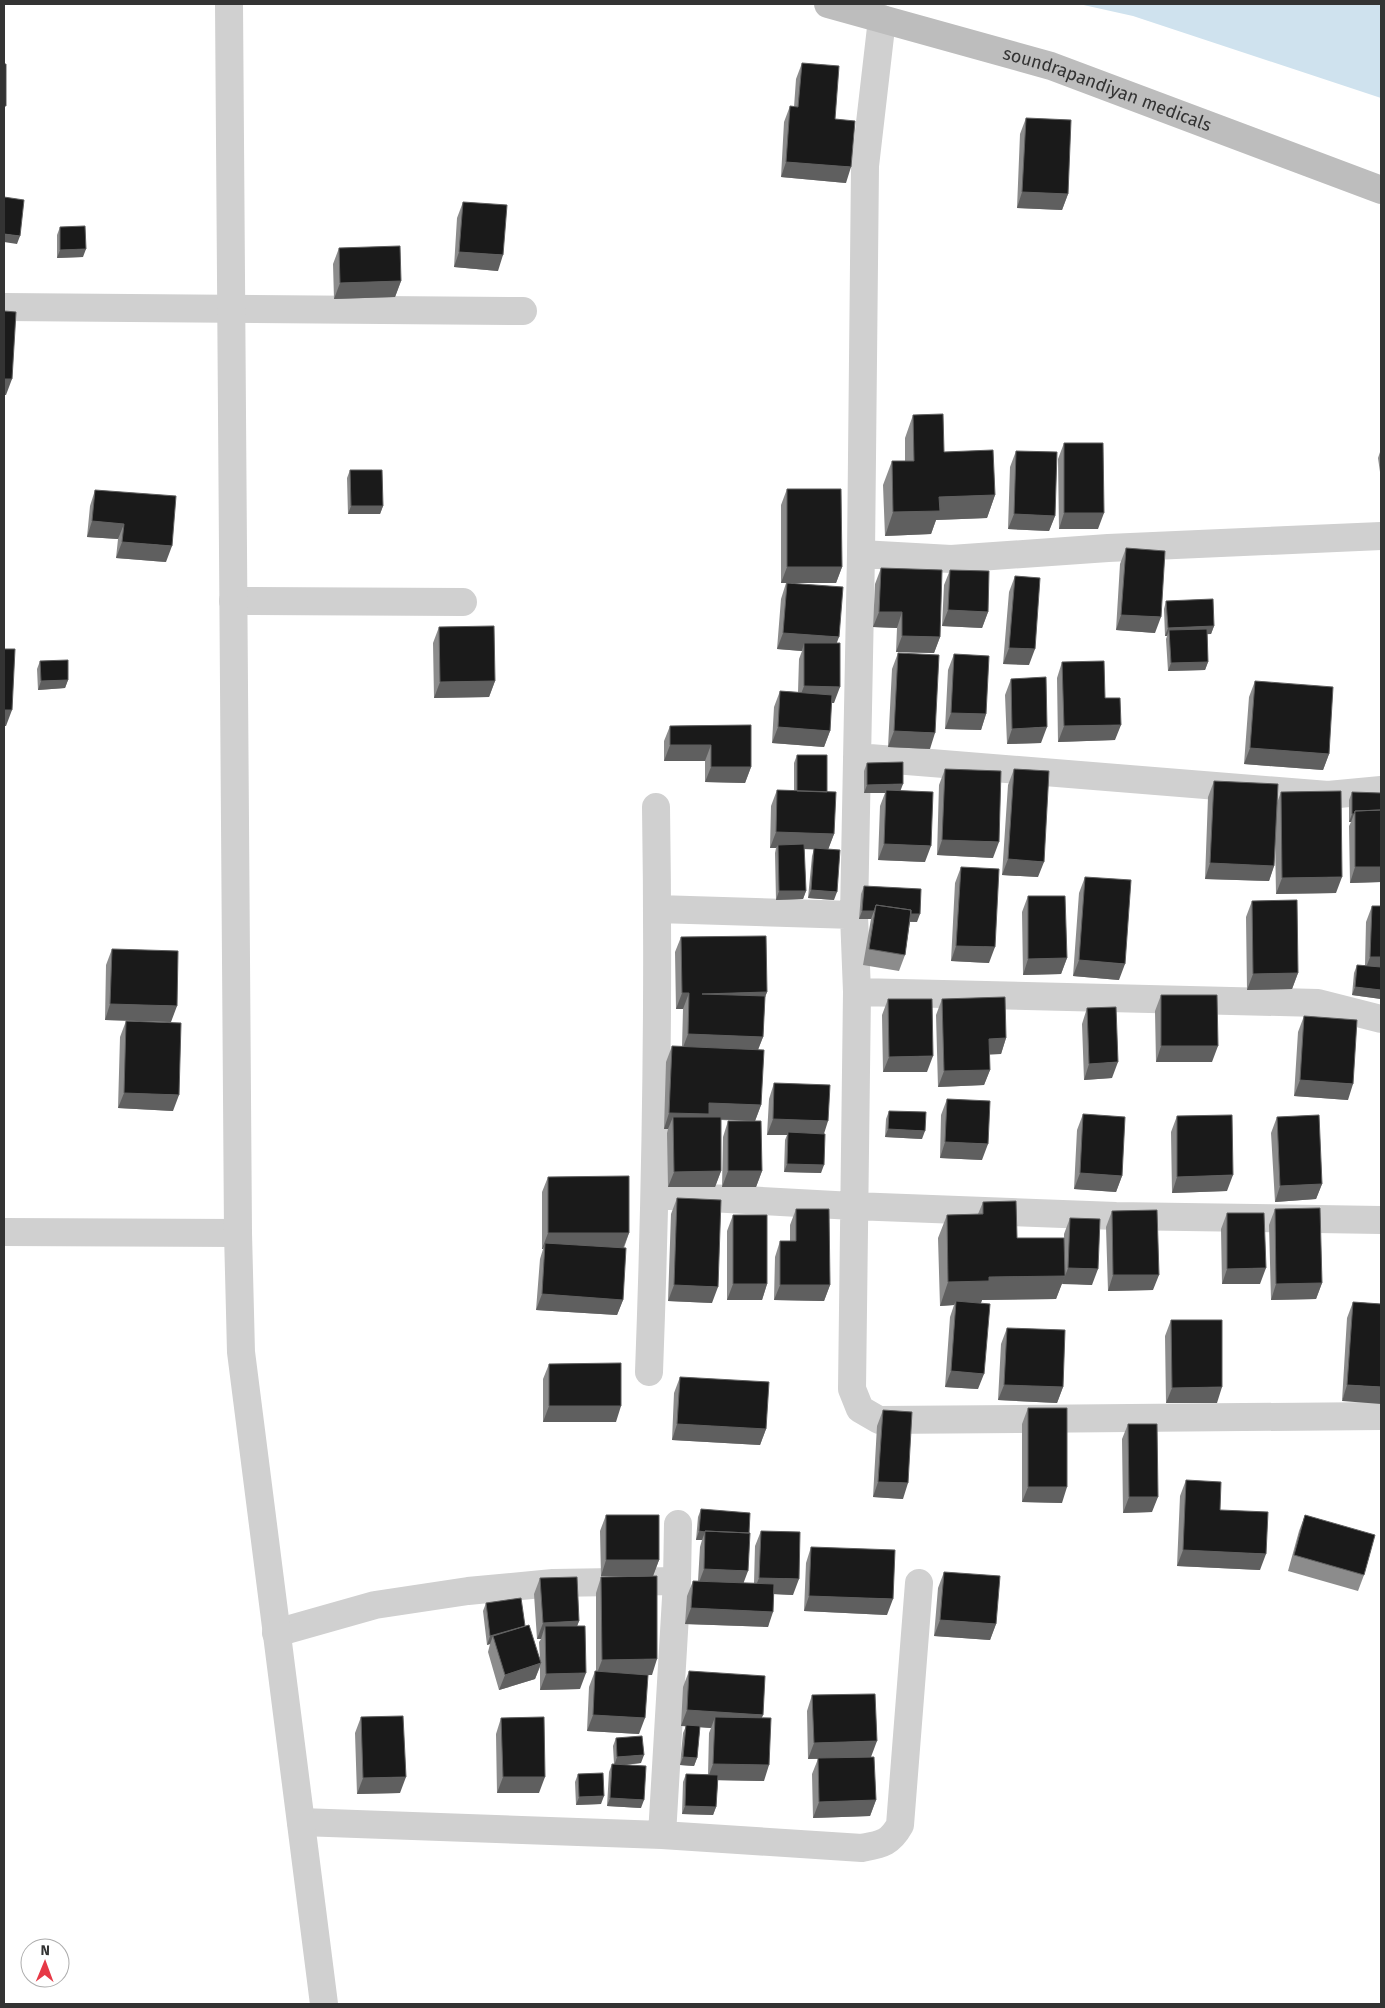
<svg xmlns="http://www.w3.org/2000/svg" width="1385" height="2008" font-family="'Fira Sans',sans-serif">
	<style>
		.water { fill: #cfe2ee }
		.lines { fill: none; stroke-linecap: round; stroke-linejoin: round }
		.minor { stroke: #d0d0d0; stroke-width: 28 }
		.tertiary { stroke: #d0d0d0; stroke-width: 28 }
		.secondary { stroke: #bdbdbd; stroke-width: 28 }
		.wall { fill: #8c8c8c }
		.shaded-wall { fill: #5f5f5f }
		.building { fill: #1a1a1a; stroke: #5f5f5f }
		.labels { text-anchor: middle; stroke-width: 5; stroke-linejoin: round; paint-order: stroke }
		.street-label { font-size: 18px; fill: #333; stroke: #fff }
	</style>
	<rect width="100%" height="100%" fill="#fff"/>
	<path class="water" d="M1079,4h302v94l-248,-82z"/>
	<g class="lines">
		<path class="minor" d="M882,19l-17,147 -4,388 -7,361 3,77 -5,397 8,20 19,11 502,-4
			M4,307l519,4
			M861,554l90,5 157,-11 273,-12
			M233,601l230,1
			M857,757l471,38 53,-5
			M657,909l197,6
			M857,992l461,11 63,16
			M655,1195l198,11 263,10 265,4
			M4,1232l234,1
			M649,1372c7,-188 10,-377 7,-565
			M276,1633l99,-28 93,-14 85,-8 124,-2
			M301,1822l361,13 200,13c20,-4 28,-5 38,-23l19,-242
			M662,1835l15,-254 1,-57"/>
		<path class="tertiary" d="M229,4l9,1229 3,119 83,652"/>
		<path class="secondary" id="s1" d="M828,4l223,62 330,124"/>
	</g>
	<path class="wall" d="M802,63l33,56 11,64 -65,-6 3,-55 6,-16 4,1 2,-28z
		M1026,118l42,76 -6,16 -45,-2 3,-74z
		M463,202l35,69 -44,-4 3,-49z
		M60,227l23,30 -26,1v-23z
		M339,248l62,33 -6,16 -61,2 -1,-35z
		M913,415l31,37 51,43 -8,23 -51,2 -5,14 -46,2 -2,-51 9,-24h13v-23z
		M1064,443l34,86h-39l-1,-70z
		M1381,449v30l-3,-21z
		M1016,451l39,65 -6,15 -41,-2 2,-62z
		M350,470l33,36 -3,8h-32l-1,-36z
		M787,489l55,78 -6,16h-45l46,60 -3,60h-3l-1,28 -6,16 -52,-4 2,-36 6,-16 18,1 1,-33 3,-8 -25,-2 4,-50 5,-16h-5v-78z
		M95,490l71,72 -50,-4 2,-19 -31,-2 3,-31z
		M1126,548l29,85 -39,-3 4,-66z
		M881,568l59,69 -6,16 -38,-1 1,-24 -24,-1 2,-43z
		M950,570l38,42 -6,16 -40,-2 2,-41z
		M1015,576l14,89 -26,-1 6,-72z
		M1166,601l48,25 -3,8h-4l1,28 -3,8 -37,1 -2,-32 1,-3h-2l-1,-27z
		M439,627l56,54 -6,16 -55,1 -1,-55z
		M898,653l32,96 -42,-2 4,-78z
		M954,654l32,60 -5,16 -36,-1 3,-59z
		M40,661l28,19 -3,8 -27,2 -1,-21z
		M1062,662l43,36 10,42 -57,2 -1,-64z
		M1011,679l30,64 -34,1 -2,-49z
		M1255,681l74,73 -6,16 -79,-6 5,-67z
		M751,725v42l-6,16 -40,-1v-21h-41v-20l6,-15z
		M797,755l30,37 7,42 -6,15 6,51 -26,-2 4,-42 2,-7h-10l2,42 -3,8 -27,1 -1,-47 1,-5h-6l1,-42 6,-16h17v-27z
		M867,763l34,28 24,71 -47,-2 2,-54 5,-13h-21v-22z
		M945,769l48,89 -56,-3 2,-70z
		M1014,769l24,108 -36,-2 6,-90z
		M1214,781l63,22 4,-11 55,101 -60,1 -1,-56 -1,28 -5,15 -64,-2 3,-82z
		M1352,792l29,90 -31,1 -1,-57 2,-4h-2v-22z
		M961,867l28,96 -38,-2 4,-78z
		M1085,877l34,103 -46,-4 6,-83z
		M864,886l53,36h-7l-5,33 -6,16 -36,-6 8,-46h-12l2,-25z
		M1028,896l39,62 -6,16 -38,1 -1,-63z
		M1252,901l46,72 -6,16 -45,1 -1,-73z
		M1372,906l9,93 -29,-4 2,-22 3,-8h8l1,-43z
		M681,937l86,55 -2,5 -2,40 -5,13 3,55 -6,16 7,50 -6,16h-34l1,-50 5,-16h18l-25,-1v51l-6,16h-47l-1,-54 1,-4h-4l2,-67 6,-16 10,1 1,-38h-7l-1,-57z
		M112,949l59,73 -66,-2 1,-55z
		M1161,995l51,67h-56l-1,-51z
		M888,999l39,73h-44l-1,-57z
		M942,999l64,39 -5,16h-12l1,16 -6,15 -46,2 -2,-72z
		M1087,1008l25,70 -28,2 -2,-56z
		M1304,1016l44,84 -54,-4 4,-64z
		M126,1021l47,90 -55,-3 2,-71z
		M774,1083l50,51 -3,39 -37,-1 1,-32 2,-5h-20l2,-36z
		M947,1099l35,61 -42,-2 1,-43z
		M889,1111l33,28 -37,-2 1,-18z
		M1083,1114l39,62 -6,16 -42,-3 3,-59z
		M1177,1116l50,75 -55,2 -1,-61z
		M1277,1117l45,67 -6,15 -41,3 -4,-69z
		M548,1177l81,56 -5,15 -1,52 -6,15 -81,-5 4,-51 3,-10h-1v-57z
		M677,1198l35,105 -44,-2 3,-87z
		M983,1202l34,36 47,1v-5l6,-16 22,67 -30,-2 -6,16 -74,1 -1,3 -3,86 -33,-2 5,-70 4,-12 -14,1 -2,-68 9,-23 31,-1z
		M796,1209l34,76 -6,16 -50,-1 1,-43 5,-16h10v-16z
		M1275,1209l47,74 -6,16 -45,1 -2,-75z
		M1112,1211l41,79 -45,1 -2,-64z
		M1227,1213l33,71h-38l-1,-55z
		M733,1215l34,69 -5,16h-35v-69z
		M1353,1302l28,2 -39,97 5,-83z
		M1171,1320l46,83h-51l-1,-67z
		M1007,1328l56,59 -6,16 -59,-3 3,-56z
		M549,1364l67,58h-73v-43z
		M680,1377l86,52 -6,16 -88,-5 2,-47z
		M1028,1408l34,95 -40,-1v-78z
		M883,1410l20,89 -30,-2 4,-71z
		M1128,1424l24,88 -29,1 -1,-74z
		M1186,1480l34,30 40,60 -83,-4 3,-70z
		M701,1509l43,74h10l1,-37 6,-15 32,64 -19,-1 -6,33 -83,-3 2,-28 6,-15h5l2,-34 2,-7h-6l2,-23z
		M606,1515l53,45 -6,16h-52l-1,-45z
		M1305,1515l59,60 -6,16 -70,-20 11,-40z
		M811,1547l76,68 -83,-4 2,-48z
		M944,1572l52,52 -6,16 -56,-4 4,-48z
		M601,1577l51,98h-4l-9,59 -52,-3 2,-44 6,-16 1,1v-79z
		M540,1578l39,43 -2,5 3,63 -40,1v-23l-5,12 -36,11 -11,-38 2,-8 -3,1 -4,-34 3,-8 39,23 15,33 -1,-17 2,-3h-4l-3,-45z
		M689,1671l72,47 3,63 -46,-1 -2,27 -3,8 -31,-1 1,-32 3,-8 22,1 1,-42 2,-5 -11,-1 -3,31 -3,8 -14,-1 3,-32 3,-7h-5l2,-39z
		M812,1695l59,62 5,43 -6,16 -57,2 -1,-44 6,-15h-10l-1,-48z
		M361,1717l39,76 -43,1 -2,-61z
		M501,1718l38,75h-42l-1,-59z
		M616,1738l25,25 -17,2 17,43 -34,-2 2,-34 3,-8h2l-1,-18z
		M578,1774l23,30 -25,1 -1,-23z"/>
	<path class="shaded-wall" d="M786,162l65,5 -5,16 -65,-6z
		M1022,192l46,2 -6,16 -45,-2z
		M4,234l16,2 -3,8 -13,-2z
		M86,249l-3,8 -26,1 3,-8z
		M459,252l44,3 -5,16 -44,-4z
		M401,281l-6,16 -61,2 6,-16z
		M4,379h8l-6,16h-2z
		M995,495l-8,23 -51,2 -5,14 -46,2 8,-24 46,-15z
		M351,506h32l-3,8h-32z
		M1064,513h40l-6,16h-39z
		M1014,514l41,2 -6,15 -41,-2z
		M92,521l32,3 -6,15 -31,-2z
		M122,542l50,4 -6,16 -50,-4z
		M787,567h55l-6,16h-55z
		M948,610l40,2 -6,16 -40,-2z
		M879,612h23l-5,16 -24,-1z
		M1121,615l40,2 -6,16 -39,-3z
		M1214,626l-3,8 -41,2 -1,-6 -2,6h-2l3,-8z
		M783,633l56,4 -6,16 -29,-10 -2,8 -25,-2z
		M902,636l38,1 -6,16 -38,-1z
		M1009,648l26,1 -6,16 -26,-1z
		M1208,662l-3,8 -37,1 3,-8z
		M68,680l-3,8 -27,2 3,-9z
		M495,681l-6,16 -55,1 6,-16z
		M804,686l36,1 -6,16 -36,-1z
		M4,710h8l-6,16h-2z
		M951,713l35,1 -5,16 -36,-1z
		M1121,725l-6,15 -57,2 6,-16z
		M778,727l52,4 -6,16 -52,-4z
		M1047,727l-6,16 -34,1 5,-15z
		M894,731l41,2 -5,16 -42,-2z
		M670,745h41l-6,16h-41z
		M1250,748l79,6 -6,16 -79,-6z
		M711,767h40l-6,16 -40,-1z
		M903,784l-3,8 -14,-2 -1,3h-21l3,-8z
		M1352,814h2l-3,8h-2z
		M776,832l58,2 -6,16 -50,-2v-3l-2,3h-6z
		M942,840l57,2 -6,16 -56,-3z
		M884,844l47,2 -6,16 -47,-2z
		M1008,859l36,3 -6,15 -36,-2z
		M1210,863l64,3 -5,15 -64,-2z
		M1355,867h26v15l-31,1z
		M1342,877l-6,16 -60,1 6,-16z
		M811,890l26,2 -3,8 -26,-2z
		M779,891h27l-3,8 -27,1z
		M862,911h12l-3,8h-12z
		M875,912l45,2 -3,8 -43,-2z
		M956,946l39,1 -6,16 -38,-2z
		M1370,957h11v16h-17z
		M1067,958l-6,16 -38,1 5,-16z
		M1079,960l46,4 -6,16 -46,-4z
		M1298,973l-6,16 -45,1 6,-16z
		M1355,987l26,3v9l-29,-4z
		M767,992l-6,16 -59,-14z
		M682,993h7l-6,16h-7z
		M110,1004l67,2 -6,16 -66,-2z
		M688,1034l75,3 -6,15 -75,-2z
		M1006,1038l-5,16 -18,1 6,-16z
		M1161,1046h57l-6,16h-56z
		M933,1056l-6,16h-44l6,-15z
		M1118,1062l-6,16 -28,2 5,-16z
		M990,1070l-6,15 -46,2 6,-16z
		M1300,1080l53,4 -5,16 -54,-4z
		M124,1093l55,2 -6,16 -55,-3z
		M709,1103l52,2 -6,16 -82,-4 -5,12h-4l5,-16z
		M773,1119l55,2 -5,16 -35,-5 -1,3h-20z
		M888,1129l37,2 -3,8 -37,-2z
		M945,1142l43,2 -6,16 -42,-2z
		M787,1164l37,1 -3,8 -37,-1z
		M721,1171l-6,16h-47l6,-15z
		M728,1171h34l-6,16h-34z
		M1080,1173l42,3 -6,16 -42,-3z
		M1233,1175l-6,16 -55,2 5,-16z
		M1322,1184l-6,15 -41,3 5,-16z
		M548,1233h81l-6,15 -78,-5 -2,6h-1z
		M1068,1268l30,1 -6,16 -30,-1z
		M1266,1268l-6,16h-38l5,-15z
		M1113,1275h46l-6,15 -45,1z
		M1065,1276l-9,23 -74,1 -2,5 -24,-4 -2,4 -14,1 8,-24 41,-5z
		M1322,1283l-6,16 -45,1 5,-16z
		M733,1284h34l-5,16h-35z
		M674,1285l44,2 -6,16 -44,-2z
		M780,1285h50l-6,16 -50,-1z
		M542,1294l81,6 -6,15 -81,-5z
		M951,1371l33,3 -6,15 -33,-2z
		M1004,1385l59,2 -6,16 -59,-3z
		M1347,1385l34,2v17l-39,-3z
		M1222,1387l-5,16h-51l6,-15z
		M549,1406h72l-5,16h-73z
		M677,1424l89,5 -6,16 -88,-5z
		M878,1482l30,1 -5,16 -30,-2z
		M1028,1487h39l-5,16 -40,-1z
		M1129,1497h29l-6,15 -29,1z
		M699,1531l6,1 -3,8h-6z
		M1183,1550l83,4 -6,16 -83,-4z
		M606,1560h53l-6,16h-52z
		M704,1569l44,2 -6,16 -44,-2z
		M759,1578l40,1 -6,16 -40,-2z
		M809,1596l84,3 -6,16 -83,-4z
		M691,1608l82,4 -5,15 -83,-3z
		M940,1620l56,4 -6,16 -56,-4z
		M579,1621l-6,16 -28,-11 -4,13h-4l6,-16z
		M490,1636h3l-3,8 -3,1z
		M657,1659l-5,16 -56,1 6,-16z
		M541,1663l-6,16 -36,11 6,-15z
		M586,1673l-6,16 -40,1 6,-16z
		M687,1710l76,5 -6,16 -42,-14 -4,11 -30,-2z
		M593,1715l52,3 -6,16 -52,-3z
		M877,1741l-6,16 -63,2 6,-16z
		M644,1755l-3,8 -27,3 3,-9z
		M683,1757l14,1 -3,8 -14,-1z
		M713,1764l56,1 -5,16 -57,-1z
		M406,1777l-6,16 -43,1 6,-16z
		M503,1777h42l-6,16h-42z
		M604,1796l-3,8 -25,1 3,-8z
		M610,1798l34,2 -3,8 -34,-2z
		M876,1800l-6,16 -57,2 6,-16z
		M685,1806l31,1 -3,8 -31,-1z"/>
	<path class="building" d="M802,63l37,3 -4,53 20,2 -4,46 -65,-5 4,-56 8,1z
		M4,64h2v42h-2z
		M1026,118l45,2 -3,74 -46,-2z
		M4,197l20,3 -4,36 -16,-2z
		M463,202l44,3 -4,50 -44,-3z
		M85,226l1,23 -26,1v-23z
		M400,246l1,35 -61,2 -1,-35z
		M4,311l12,1 -4,67h-8z
		M943,414l1,38 49,-2 2,45 -56,2 1,14 -47,1 -1,-51h22l-1,-46z
		M1064,443h39l1,70h-40z
		M1016,451l41,1 -2,64 -41,-2z
		M350,470h32l1,36h-32z
		M787,489h54l1,78h-55z
		M95,490l81,6 -4,50 -50,-4 2,-18 -32,-3z
		M1126,548l39,3 -4,66 -40,-2z
		M881,568l61,2 -2,67 -38,-1v-24h-23z
		M950,570l39,1 -1,41 -40,-2z
		M1015,576l25,2 -5,71 -26,-1z
		M787,583l56,4 -4,50 -56,-4z
		M1213,599l1,27 -46,2 -2,-27z
		M494,626l1,55 -55,1 -1,-55z
		M1207,629l1,33 -37,1 -2,-33z
		M804,643h36v44l-36,-1z
		M4,649h11l-3,61h-8z
		M898,653l41,2 -4,78 -41,-2z
		M954,654l35,2 -3,58 -35,-1z
		M68,660v20l-27,1 -1,-20z
		M1104,661l1,37h15l1,27 -57,1 -2,-64z
		M1046,677l1,50 -35,2 -1,-50z
		M1255,681l78,6 -4,67 -79,-6z
		M780,691l52,4 -2,36 -52,-4z
		M751,725v42h-40v-22h-41v-19z
		M797,755h30v37l-30,-1z
		M903,762v22l-36,1v-22z
		M945,769l56,2 -2,71 -57,-2z
		M1014,769l35,2 -5,91 -36,-3z
		M1214,781l64,3 -4,82 -64,-3z
		M777,790l59,2 -2,42 -58,-2z
		M886,790l47,2 -2,54 -47,-2z
		M1341,791l1,86 -60,1 -1,-86z
		M1352,792l29,1v17l-26,1 -1,3h-2z
		M1381,810v57h-26v-56z
		M804,844l2,47h-27l-1,-46z
		M814,848l26,2 -3,42 -26,-2z
		M961,867l38,2 -4,78 -39,-1z
		M1085,877l46,3 -6,84 -46,-4z
		M864,886l57,3 -1,25h-9v-4l-35,-5 -2,6h-12z
		M1028,896h37l2,62 -39,1z
		M1297,900l1,73 -45,1 -1,-73z
		M876,905l35,5 -6,45 -36,-6z
		M1372,906h9v51h-11z
		M766,936l1,56 -65,2 63,2 -2,41 -75,-3 1,-41h-7l-1,-56z
		M112,949l66,2 -1,55 -67,-2z
		M1357,965l24,2v23l-26,-3z
		M1161,995h56l1,51h-57z
		M1005,997l1,41 -17,1 1,31 -46,1 -2,-72z
		M888,999h44l1,57 -44,1z
		M1116,1007l2,55 -29,2 -2,-56z
		M1304,1016l53,4 -4,64 -53,-4z
		M126,1021l55,2 -2,72 -55,-2z
		M672,1046l92,4 -3,55 -52,-2v11l-40,-1z
		M774,1083l56,2 -2,36 -55,-2z
		M947,1099l43,2 -2,43 -43,-2z
		M889,1111l37,1 -1,19 -37,-2z
		M1083,1114l42,3 -3,59 -42,-3z
		M1232,1115l1,60 -56,2v-61z
		M1319,1115l3,69 -42,2 -3,-69z
		M673,1117h48v54l-47,1z
		M728,1121h33l1,50h-34z
		M788,1132l37,2 -1,31 -37,-1z
		M629,1176v57h-81v-56z
		M677,1198l44,2 -3,87 -44,-2z
		M1016,1201l1,37h47l1,38 -76,1v4l-41,1 -1,-67 36,-1v-12z
		M1320,1208l2,75 -46,1 -1,-75z
		M796,1209h33l1,76h-50v-44h16z
		M1157,1210l2,65h-46l-1,-64z
		M1227,1213h37l2,55 -39,1z
		M733,1215h34v69h-34z
		M1070,1218l30,1 -2,50 -30,-1z
		M545,1243l81,5 -3,52 -81,-6z
		M956,1301l34,3 -6,70 -33,-3z
		M1353,1302l28,2v83l-34,-2z
		M1171,1320h51v67l-50,1z
		M1007,1328l58,2 -2,57 -59,-2z
		M621,1363v43h-72v-42z
		M680,1377l89,5 -3,47 -89,-5z
		M1028,1408h39v79h-39z
		M883,1410l29,2 -4,71 -30,-1z
		M1128,1424h29l1,73h-29z
		M1186,1480l35,2 -1,28 48,2 -2,42 -83,-4z
		M701,1509l49,4 -1,20 -44,-2v1l-6,-1z
		M606,1515h53v45h-53z
		M1305,1515l70,20 -11,40 -70,-20z
		M705,1531l45,2 -2,38 -44,-2z
		M761,1531l39,1 -1,47 -40,-1z
		M811,1547l84,3 -2,49 -84,-3z
		M944,1572l56,4 -4,48 -56,-4z
		M657,1576v83l-55,1 -1,-83z
		M577,1577l2,44 -36,2 -3,-45z
		M693,1581l81,3 -1,28 -82,-4z
		M521,1598l4,28 -35,10 -4,-33z
		M529,1625l12,38 -36,12 -12,-39z
		M545,1626h40l1,47 -40,1z
		M595,1671l53,4 -3,43 -52,-3z
		M689,1671l76,5 -2,39 -76,-5z
		M875,1694l2,47 -63,2 -2,-48z
		M403,1716l3,61 -43,1 -2,-61z
		M544,1717l1,60h-42l-2,-59z
		M715,1717l56,1 -2,47 -56,-1z
		M686,1725l14,1 -3,32 -14,-1z
		M642,1736l2,19 -27,2 -1,-19z
		M874,1757l2,43 -57,2 -1,-44z
		M612,1764l34,2 -2,34 -34,-2z
		M603,1773l1,23 -25,1 -1,-23z
		M686,1774l32,1 -2,32 -31,-1z"/>
	<g class="labels">
		<g class="street-label">
			<text dy="6" stroke="none"><textPath href="#s1" startOffset="292">soundrapandiyan medicals</textPath></text>
		</g>
	</g>
	<rect width="1385" height="2008" fill="none" stroke="#333333" stroke-width="10"/>
	<g transform="translate(45 1963) rotate(1)"><circle r="24" fill="#ffffff" stroke="#adadad"/>
	<path d="M0-4L9 19L0 12L-9 19Z" fill="#e63946"/>
	<text y="-8" font-size="14" font-weight="bold" text-anchor="middle" fill="#333333">N</text>
	</g>
</svg>
